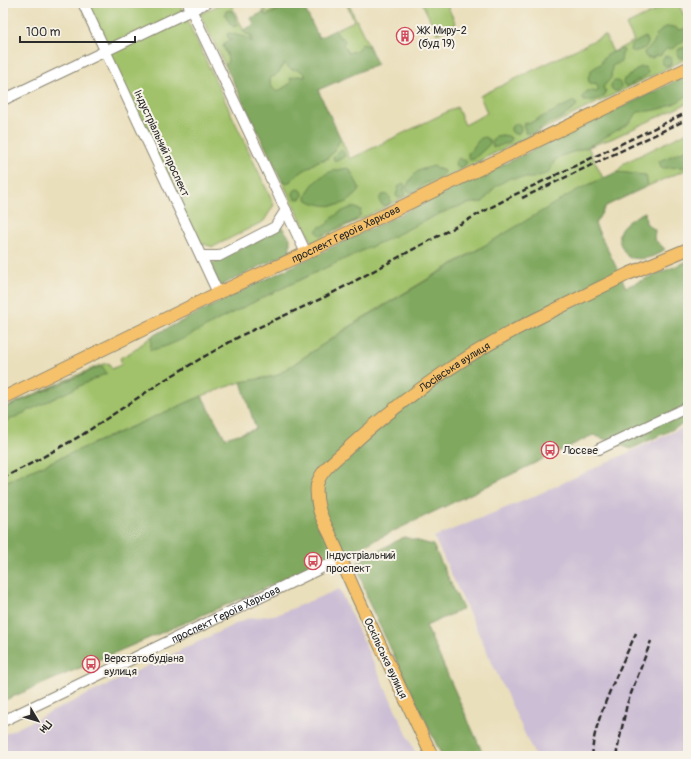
<svg xmlns="http://www.w3.org/2000/svg" width="691" height="759" font-family="Pangolin,sans-serif">
	<style>
		.industrial { fill: #ccbed4 }
		.green { fill: #a1c26b; stroke: #66764b }
		.forest { fill: #80a85f; stroke: #566a45; fill-rule: evenodd }
		.lines { fill: none; stroke-linecap: round; stroke-linejoin: round }
		.minor-casing { stroke: #8a8573; stroke-width: 12 }
		.major-casing { stroke: #8a8573; stroke-width: 14 }
		.minor { stroke: #fff; stroke-width: 10 }
		.major { stroke: #f5c16b; stroke-width: 12 }
		.rail { stroke: #2b2b2b; stroke-width: 2.5; stroke-dasharray: 6 3; stroke-linecap: butt }
		.labels { text-anchor: middle; stroke-width: 4; stroke-linejoin: round; paint-order: stroke }
		.poi-label { font-size: 11px; fill: #2b2b2b; stroke: #f7f3e8; text-anchor: start }
		.street-label { font-size: 11px; fill: #2b2b2b; stroke: #f7f3e8 }
	</style>
	<rect width="100%" height="100%" fill="#f7f3e8"/>
	<filter id="ink" filterUnits="userSpaceOnUse"><feTurbulence type="fractalNoise" baseFrequency=".025" numOctaves="2"/><feDisplacementMap in="SourceGraphic" scale="8" xChannelSelector="R" yChannelSelector="G"/><feConvolveMatrix kernelMatrix="1 2 1 2 8 2 1 2 1" color-interpolation-filters="sRGB"/></filter>
	<filter id="wash" filterUnits="userSpaceOnUse"><feTurbulence type="fractalNoise" baseFrequency=".012" numOctaves="4" result="noise"/><feDisplacementMap in="SourceGraphic" scale="16" xChannelSelector="R" yChannelSelector="G"/><feGaussianBlur stdDeviation="0.9" result="paint"/><feColorMatrix in="noise" values="0 0 0 0 0 0 0 0 0 0 0 0 0 0 0 0 0 1.4 0 .05"/><feComposite in="paint" operator="in"/></filter>
	<g filter="url(#wash)">
		<rect width="100%" height="100%" fill="#eadfbb"/>
		<path class="industrial" d="M688,425v331h-153l-101,-219 94,-38z
			M339,589l78,167h-414v-21l243,-116 33,-5z"/>
		<path class="green" d="M80,3h99l95,202 -10,16 -51,26 -19,-6z
			M223,3h15l-6,3 13,27 7,3v6l-24,-4 3,1v2l-8,5 4,8 1,8 -3,3 -25,-51z
			M260,3h3l4,9 20,-9h6l-27,13z
			M346,3h2l21,43 -7,-1 -6,6 -8,2 -43,24 -8,-1 -6,7 -14,9c-5,-4 -9,-9 -6,-16h4l5,-5 3,-8 8,6h8l6,5v3l43,-24 -5,-8 2,-4 -6,-4 -4,-7 19,-9z
			M422,3h24l10,21 -19,10z
			M671,3h7l6,13 4,-2v44l-376,185 -30,-62 7,1 11,-9 18,-12 9,-2 14,-20 9,20 107,-52 8,18 22,-12 -7,-17 125,-61 8,17 21,-11 -8,-16z
			M688,82v21l-77,36 -23,8 15,31 -137,78 -105,63 -85,57 -35,6 -39,14 -199,87v-75l97,-43 9,-2 3,6 10,-5 -2,-6 13,-7 19,-15z
			M688,132v37l-40,17 -31,-14 7,-9z"/>
		<path class="forest" d="M292,3h10l17,35 16,-8 4,7 4,1 2,3 -2,4 5,8 8,-2 6,-7 7,2 8,18 -59,26 23,49 -8,13 -6,7 -9,2 -18,12 -12,10 -6,-2 -57,-116 3,-3 -1,-8 -4,-8 3,-4 5,-1v-2l-3,-1 -1,-4 2,-1 20,5 1,3 2,1v-6l-7,-3 -2,-3 11,-5 -3,-7 13,-6 2,4zM284,63l7,6 8,1 6,4v3l-8,-1 -7,2 1,5 -14,9c-5,-4 -9,-9 -6,-15l4,-1 5,-5z
			M231,10l4,6 2,9 -3,2 -4,-3 -5,-10 1,-3z
			M665,27h10l4,3 5,-1 4,1v6l-14,12 -8,1 -6,7 -3,-1 -5,3h-4l-3,-2 -1,-4c6,-5 12,-9 12,-17z
			M645,37l3,6 -3,5 -11,4 -4,-2 1,-5z
			M686,47l2,3 -1,6 -3,2h-5l-2,-5 2,-4z
			M623,49l1,2 -2,3 -1,8 -9,4 -1,12 -8,9 3,5 -1,3c-6,5 -13,6 -21,6l-2,-4 5,-6h6l2,1 3,-1v-4l-2,-4 -4,1 -3,-2 -1,-4c4,-11 3,-7 12,-14 4,-3 0,-1 3,-5 5,-6 13,-8 20,-10z
			M662 61a5 5 0 1 1 10 0a5 5 0 1 1-10 0Z
			M641,67h4l3,5 -1,3 -19,11 -4,-1 -1,-3 1,-3c8,-3 10,-9 17,-12z
			M688,75v20c-17,12 -29,16 -50,17l-10,12 -40,23 -24,8 -9,5 -6,13 -17,5h-22l-15,9 -12,15c-30,1 -65,23 -93,36 -54,25 -109,50 -162,77 -20,10 -56,33 -78,35l2,-14 100,-50z
			M611 86a5 5 0 1 1 10 0a5 5 0 1 1-10 0Z
			M574,101l2,2v4l-13,10 -16,7 -14,10 -8,-1v-4l-2,-3 2,-3h5z
			M511 129a5 5 0 1 1 10 0a5 5 0 1 1-10 0Z
			M502,135l6,1 3,2 -2,5 -5,1 -7,3h-4l-1,-6 4,-5z
			M485,137l5,4v3l-16,15 -4,1 -2,-3v-4c8,-5 8,-15 17,-16z
			M341,149l3,4 1,3 -8,5 -3,-1 -1,-3z
			M688,149v18l-27,1 -2,-7z
			M459,158l3,2h3l2,2c-3,5 -5,6 -10,5l-2,-3 1,-3z
			M433,166l11,5 -1,5 -19,8 -9,8h-5l-4,-3c2,-7 9,-18 17,-20 3,-1 6,-1 10,-3z
			M349,168l10,19v5c-4,3 -8,8 -12,10 -12,6 -31,4 -41,-3 2,-14 17,-26 30,-29 4,-1 9,-1 13,-2z
			M617,172l29,3 2,11 -42,20 -11,18 31,63 62,-26v161l-57,27 -38,-14 -228,110 -362,156v-218l199,-87 23,42 31,-9 -15,-47 35,-6 81,-54 220,-132z
			M403,183l2,2 -1,5 2,4 -3,3 -5,1 -2,-3 3,-9z
			M293 194a5 5 0 1 1 10 0a5 5 0 1 1-10 0Z
			M379.5 200a5.5 5.5 0 1 1 11 0a5.5 5.5 0 1 1-11 0Z
			M353,207l8,3 -1,6 -4,4 -36,16 -4,-5 3,-4c8,-1 9,-4 13,-9 6,-5 14,-9 21,-11z
			M645,212l1,11 9,7 -1,9 11,10c-12,9 -22,12 -37,8 -19,-25 -6,-34 17,-45z
			M281,226l9,12v14l-70,34 -11,-21z
			M102,366l5,7 -104,50v-14z
			M404,537l29,8 30,64 -37,17 58,130h-42l-73,-153 -13,-40z"/>
	</g>
	<g filter="url(#ink)">
		<g class="lines">
			<defs>
				<g id="minor">
					<path d="M83,3l135,290"/>
					<path d="M188,3l118,250"/>
					<path d="M3,100l203,-97"/>
					<path d="M201,256h18l56,-29 11,-17"/>
					<path d="M599,449l89,-42"/>
					<path id="s1" d="M3,721l337,-162"/>
				</g>
				<g id="major">
					<path id="s2" d="M3,398l215,-105 88,-40 382,-185"/>
					<path id="s3" d="M432,756c-25,-53 -50,-106 -74,-158 -10,-22 -19,-43 -28,-64 -4,-8 -9,-17 -11,-25 -2,-8 -3,-16 -2,-24 3,-14 18,-25 29,-35 55,-51 120,-96 188,-130l94,-46 60,-25"/>
				</g>
			</defs>
			<use href="#minor" class="minor-casing"/>
			<use href="#major" class="major-casing"/>
			<use href="#minor" class="minor"/>
			<use href="#major" class="major"/>
			<path class="rail" d="M522,198l166,-79
				M3,478l31,-16 48,-27 81,-54 37,-22 42,-24 83,-38 189,-102 174,-83
				M593,756c-5,-25 32,-98 43,-123
				M616,756l11,-52 24,-63"/>
		</g>
	</g>
	<defs>
		<symbol id="building-ring" viewBox="-11 -11 22 22"><circle r="9.5" fill="#f7f3e8" stroke="#d1495b" stroke-width="1.5"/><path d="M-4-6H4V6H1V3H-1V6H-4ZM-2.5-4.3h1.7v1.8h-1.7ZM.8-4.3h1.7v1.8H.8ZM-2.5-1h1.7V.8h-1.7ZM.8-1h1.7V.8H.8Z" fill="#d1495b"/></symbol>
		<symbol id="bus-ring" viewBox="-11 -11 22 22"><circle r="9.5" fill="#f7f3e8" stroke="#d1495b" stroke-width="1.5"/><path d="M-5-6H5V4H4V6H2V4H-2V6H-4V4H-5ZM-3.5-4V0h7V-4ZM-3.5 1.2v1.5H-2V1.2ZM2 1.2v1.5H3.5V1.2Z" fill="#d1495b"/></symbol>
	</defs>
	<g fill-rule="evenodd">
		<use href="#building-ring" x="395" y="26" width="20" height="20"/>
		<use href="#bus-ring" x="540" y="440" width="20" height="20"/>
		<use href="#bus-ring" x="303" y="551" width="20" height="20"/>
		<use href="#bus-ring" x="81" y="654" width="20" height="20"/>
	</g>
	<g class="labels">
		<g class="poi-label">
			<text x="418" y="34">ЖК Миру-2<tspan x="418" dy="13">(буд 19)</tspan></text>
			<text x="563" y="454">Лосєве</text>
			<text x="326" y="559">Індустріальний<tspan x="326" dy="13">проспект</tspan></text>
			<text x="104" y="662">Верстатобудівна<tspan x="104" dy="13">вулиця</tspan></text>
		</g>
		<g class="street-label">
			<text transform="translate(162 143) rotate(65)" y="4">Індустріальний проспект</text>
			<text dy="4" stroke="none"><textPath href="#s2" startOffset="380">проспект Героїв Харкова</textPath></text>
			<text dy="4" stroke="none"><textPath href="#s3" startOffset="479">Лосівська вулиця</textPath></text>
			<text dy="4" stroke="none"><textPath href="#s1" startOffset="247">проспект Героїв Харкова</textPath></text>
			<text transform="translate(386 658) rotate(65)" y="4">Оскільська вулиця</text>
		</g>
	</g>
	<rect width="691" height="759" fill="none" stroke="#f7f3e8" stroke-width="16"/>
	<g transform="translate(38 721) rotate(128)" stroke="#f7f3e8" stroke-width="3" paint-order="stroke">
	<path d="M0-3L7 15L0 10L-7 15Z" fill="#2b2b2b"/>
	<text y="-6" font-size="11" font-weight="bold" text-anchor="middle" fill="#2b2b2b">Пн</text>
	</g>
	<path d="M20 36v6h115v-6" fill="none" stroke="#2b2b2b" stroke-width="2"/>
	<text x="26" y="36" font-size="12" fill="#2b2b2b" stroke="#f7f3e8" stroke-width="3" paint-order="stroke">100 m</text>
</svg>
